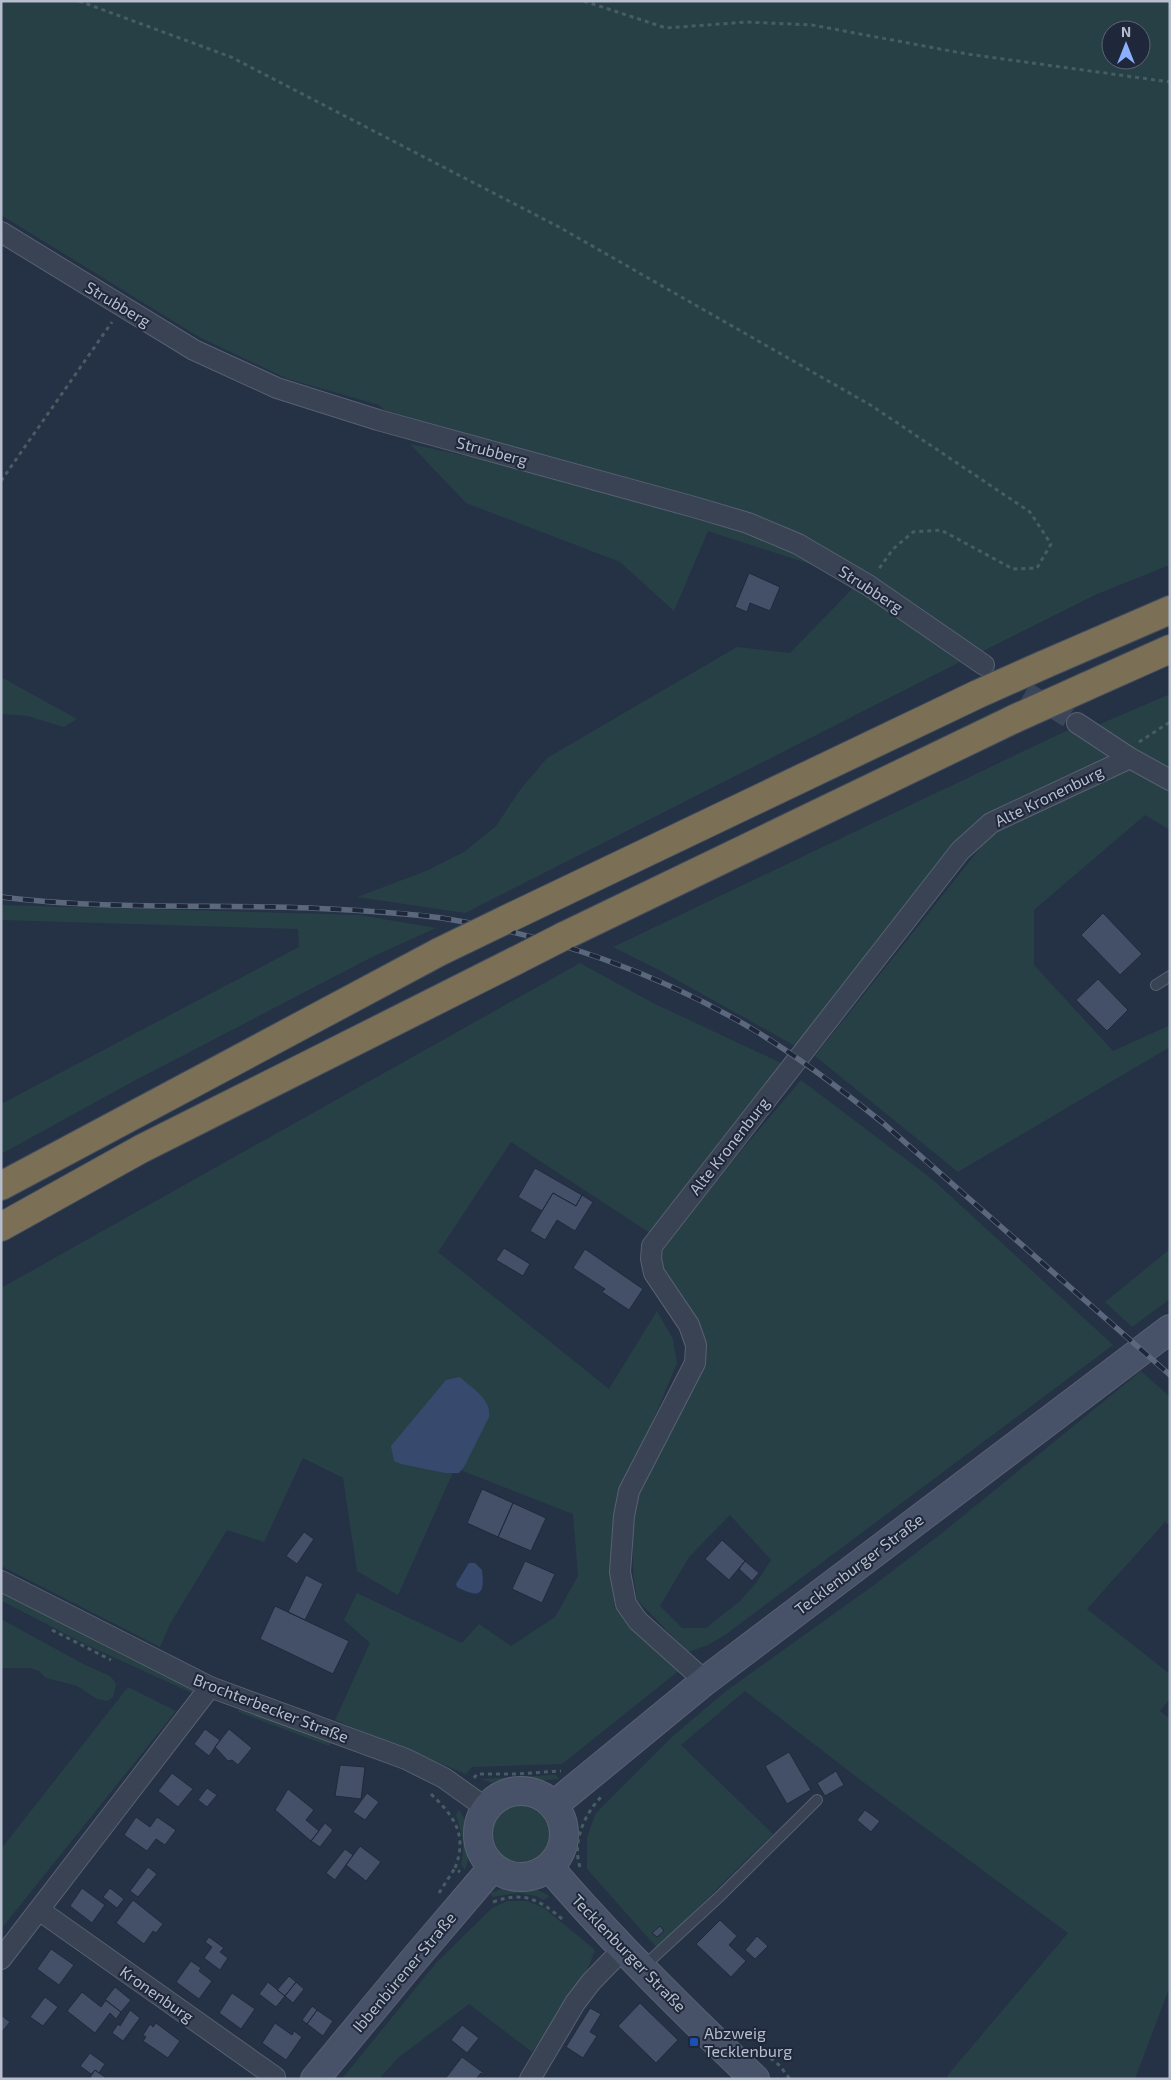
<svg xmlns="http://www.w3.org/2000/svg" width="1171" height="2080" font-family="'Exo 2',sans-serif">
	<style>
		.green { fill: #274046; fill-rule: evenodd }
		.water { fill: #374a6d }
		.building { fill: #445067; stroke: #202a3c }
		.lines { fill: none; stroke-linecap: round; stroke-linejoin: round }
		.street-tunnel { stroke: #3b465a; stroke-width: 20; stroke-dasharray: 20 10; stroke-linecap: butt }
		.lane-casing { stroke: #586172; stroke-width: 12 }
		.street-casing { stroke: #586172; stroke-width: 22 }
		.secondary-casing { stroke: #586172; stroke-width: 30 }
		.highway-casing { stroke: #444e5f; stroke-width: 30 }
		.path { stroke: #465d62; stroke-width: 3; stroke-dasharray: 4 4; stroke-linecap: butt }
		.lane { stroke: #3a4354; stroke-width: 10 }
		.street { stroke: #3a4354; stroke-width: 20 }
		.secondary { stroke: #475168; stroke-width: 28 }
		.highway { stroke: #7b6f56; stroke-width: 28 }
		.rail-casing { stroke: #5b677c; stroke-width: 5.5 }
		.rail { stroke: #1e283a; stroke-width: 4; stroke-dasharray: 11; stroke-linecap: butt }
		.highway-bridge-casing { stroke: #444e5f; stroke-width: 30; stroke-linecap: butt }
		.highway-bridge { stroke: #7b6f56; stroke-width: 28 }
		.transit-dot { fill: #1a4fb4; stroke: #1e283a; stroke-width: 2 }
		.labels { text-anchor: middle; stroke-width: 4; stroke-linejoin: round; paint-order: stroke }
		.street-label { font-size: 16px; fill: #b7bece; stroke: #1e283a }
		.poi-label { font-size: 16px; fill: #b7bece; stroke: #1e283a; text-anchor: start }
	</style>
	<rect width="100%" height="100%" fill="#253145"/>
	<path class="green" d="M1,1h1169v564l-73,29 -116,58 -90,-63 -78,-49 -166,-56 -263,-74 -5,-5 -91,-26 -89,-42 -198,-122zM1111,30h30v30h-30z
		M410,444l118,25 127,36 79,24 72,29 20,10 55,37 79,57 -495,251 -108,-16 69,-26 38,-19 32,-26 24,-36 27,-32 190,-111 53,6 62,-64 -30,-21 -114,-37 -34,80 -54,-49 -154,-59z
		M1,677l76,42 -13,8 -37,-11 -26,-2z
		M1170,694v78l-65,-38 -5,-10z
		M1068,730l102,60v40l-25,-15 -111,95v55l79,86 57,-26v22l-212,125 -143,-116 177,-223 102,-47 -22,-13 -83,40 -65,69 -127,165 -138,-77 -46,-23z
		M1,905l358,10 77,13 -64,29 -238,124 -133,73v-50l298,-157 -1,-18 -297,-9z
		M580,963l73,40 128,60 -131,170 -139,-91 -73,110 171,137 48,-78 16,28 4,24 -64,154 1,90 67,62 -119,95 -90,3 -6,7 -131,-54 35,-77 -26,-23 13,-27 105,50 17,-19 32,22 44,-29 23,-41 -5,-62 -118,-46 -57,127 -41,-24 -14,-93 -40,-20 -39,84 -37,-12 -57,94 -10,23 -159,-81v-278z
		M801,1080l131,99 181,166 -388,290 -17,10 -20,7 -51,-52 -4,-27 -1,-53 8,-29 60,-116v-14l-28,-75 -11,-22 3,-22zM730,1515l41,45 -15,23 -16,18 -34,27h-24l-22,-22 29,-49z
		M1170,1249v50l-38,28 -27,-25z
		M1141,1371l29,26v129l-5,-4 -78,87 83,65v25l-10,12 10,8v267l-35,93h-185l-3,-3 121,-143 -205,-151 -118,-91 -64,54 92,89 -116,114 -70,-79v-32l9,-24 76,-76 54,-46 148,-106 68,-52z
		M1,1590l121,65 67,30 4,5 -1,3 -103,-47 -85,-44 -3,-1z
		M1,1619l84,46 23,10 6,5 2,5 -3,12 -6,4 -10,-2 -20,-13 -31,-8 -7,-7 -9,-3h-29z
		M128,1687l48,24 -175,218v-80z
		M240,1707l92,34 -3,5 -91,-34z
		M551,1775h5l3,4 -62,5 -17,-5z
		M488 1835a33 33 0 1 1 66 0a33 33 0 1 1-66 0Z
		M459,1810c13,18 13,39 6,60l-4,-6c5,-21 0,-30 -5,-50z
		M508,1886l25,2 15,7 1,2 -6,3 -7,-4 -18,-3 -26,4 -1,-4z
		M507,1901h20l17,7 51,42 -12,31 -51,71 -63,-48 -71,54 -19,21h-37l94,-116 56,-55z"/>
	<path class="water" d="M460,1377c11,11 32,22 29,40l-25,50 -5,6h-14l-44,-9 -7,-3 -3,-15 55,-66z
		M469,1563h6l7,7c3,25 -2,29 -25,17l-1,-3z"/>
	<path class="building" d="M749,573l31,14 -10,24 -20,-8 -3,9 -12,-5z
		M1103,913l39,41 -22,21 -39,-40z
		M1098,979l30,31 -21,21 -31,-31z
		M535,1168l47,27 -6,11 -23,-13 -11,18 -24,-14z
		M553,1193l23,13 6,-11 11,7 -18,29 -18,-11 -12,20 -15,-9z
		M504,1248l26,16 -7,12 -27,-16z
		M585,1249l58,40 -14,21 -27,-18 3,-3 -32,-21z
		M482,1489l31,14 -15,34 -31,-14z
		M513,1503l33,15 -15,33 -33,-14z
		M304,1532l10,7 -17,25 -11,-8z
		M722,1540l23,21 -16,19 -24,-21z
		M525,1561l30,13 -13,29 -30,-14z
		M745,1561l14,12 -7,8 -13,-12z
		M306,1575l17,9 -18,36 -17,-8z
		M275,1606l74,35 -16,33 -73,-35z
		M205,1729l15,11 -11,16 -15,-12z
		M229,1729l23,19 -14,17 -6,-5 -4,1 -13,-14z
		M789,1752l22,38 -24,14 -22,-38z
		M340,1765l25,2 -4,32 -26,-3z
		M836,1771l8,14 -19,11 -8,-13z
		M172,1773l21,16 -15,18 -20,-16z
		M207,1788l10,7 -10,12 -9,-7z
		M288,1789l26,21 -8,10 13,11 -8,10 -36,-31z
		M367,1793l12,9 -14,18 -12,-8z
		M865,1810l15,11 -9,11 -14,-12z
		M136,1817l14,10 7,-10 19,13 -11,15 -9,-6 -9,12 -23,-16z
		M325,1823l8,7 -13,17 -9,-6z
		M360,1846l21,16 -15,19 -20,-16z
		M345,1849l8,6 -18,25 -9,-7z
		M148,1867l9,7 -19,23 -8,-6z
		M82,1888l23,17 -13,18 -22,-17z
		M110,1888l14,11 -7,9 -14,-11z
		M133,1900l30,24 -7,9 -3,-2 -9,13 -28,-21z
		M720,1920l17,16 -8,9 17,16 -15,16 -35,-33z
		M660,1926l4,5 -7,6 -5,-4z
		M757,1936l11,10 -13,13 -10,-9z
		M209,1937l15,11 -4,4 8,6 -8,12 -16,-12 8,-11 -7,-5z
		M51,1949l23,16 -15,20 -22,-16z
		M191,1961l10,7 -2,3 13,10 -13,18 -23,-17z
		M289,1976l7,6 -11,14 -8,-6z
		M268,1982l17,14 -9,11 -17,-13z
		M296,1982l8,7 -11,14 -8,-7z
		M115,1987l16,13 -10,12 -16,-12z
		M82,1992l19,15 5,-7 15,12 -5,7 -6,-6 -15,20 -28,-22z
		M232,1993l23,16 -14,20 -22,-16z
		M45,1997l13,10 -15,19 -13,-9z
		M640,2003l38,37 -22,23 -38,-37z
		M312,2006l5,4 -10,14 -5,-4z
		M590,2008l11,6 -11,18 7,4 -14,22 -17,-11z
		M130,2010l10,8 -17,23 -11,-8 6,-9 2,2z
		M317,2010l16,11 -10,15 -16,-12z
		M1,2015l9,7 -9,11z
		M156,2023l24,18 -12,17 -25,-17 3,-4 -3,-2 7,-11 3,3z
		M275,2023l17,12 2,-4 8,6 -16,23 -24,-17z
		M462,2025l17,13 -12,15 -16,-13z
		M90,2053l15,11 -6,9 -4,-3 -4,4 -11,-8z
		M462,2057l23,17 -1,1 -3,-2 -5,6h-31z
		M95,2070l4,3 9,6h-19z"/>
	<g class="lines">
		<path class="street-tunnel" d="M1000,676l77,47"/>
		<defs>
			<path id="lane" d="M1156,985l14,-9
				M643,1967l77,-71 97,-96"/>
			<path id="street" d="M1,232l193,118 83,38 101,32 316,87 54,16 50,21 70,41 116,80
				M1077,723l53,35 40,22
				M1,1581l209,106 196,72 38,19 42,30
				M705,1681l-67,-60 -12,-17 -6,-32 4,-56 5,-25 66,-128 1,-18 -7,-20 -35,-52 -3,-14 1,-13 308,-395 31,-28 139,-65
				M39,1910l236,167
				M1,1959l209,-272
				M530,2079l45,-76 16,-21 32,-33"/>
			<path id="secondary" d="M478 1834a43 43 0 1 1 86 0a43 43 0 1 1-86 0Z
				M554,1805l151,-124 465,-352
				M549,1867c64,75 135,145 206,212
				M315,2079l97,-117 81,-95"/>
			<path id="highway" d="M1043,665l127,-55
				M1085,687l85,-38
				M505,920l473,-226
				M564,936l450,-217
				M1,1186l438,-234
				M1,1227l140,-78 374,-188"/>
		</defs>
		<use href="#lane" class="lane-casing"/>
		<use href="#street" class="street-casing"/>
		<use href="#secondary" class="secondary-casing"/>
		<use href="#highway" class="highway-casing"/>
		<path class="path" d="M79,1l152,56 328,170 313,179 158,106 21,32 -14,24 -24,1 -72,-39 -28,2 -20,17 -15,21
			M584,1l82,27 81,-6 65,3 155,29 203,28
			M1,481l111,-159
			M1139,742l31,-20
			M52,1630l59,30
			M474,1778l3,-4h38l46,-3
			M431,1794c23,22 37,41 24,74l5,4
			M580,1867c-8,-25 4,-52 21,-70
			M439,1893l16,-25
			M493,1902c30,-11 46,-3 69,17
			M758,2048l21,17 11,14"/>
		<use href="#lane" class="lane"/>
		<use href="#street" class="street"/>
		<use href="#secondary" class="secondary"/>
		<use href="#highway" class="highway"/>
		<defs>
			<path id="rail" d="M1,897c103,13 207,7 310,11 43,2 88,4 131,10 108,17 217,55 312,112 45,27 88,60 129,93l287,252"/>
		</defs>
		<use href="#rail" class="rail-casing"/>
		<use href="#rail" class="rail"/>
		<defs>
			<path id="highway-bridge" d="M978,694l65,-29
				M1014,719l71,-32
				M439,952l66,-32
				M515,961l49,-25"/>
		</defs>
		<use href="#highway-bridge" class="highway-bridge-casing"/>
		<use href="#highway-bridge" class="highway-bridge"/>
	</g>
	<rect class="transit-dot" x="689" y="2037" width="10" height="10" rx="2.5"/>
	<g class="labels">
		<g class="street-label">
			<text transform="translate(118 304) rotate(31)" y="6">Strubberg</text>
			<text transform="translate(492 451) rotate(15)" y="6">Strubberg</text>
			<text transform="translate(871 589) rotate(33)" y="6">Strubberg</text>
			<text transform="translate(1049 796) rotate(-26)" y="6">Alte Kronenburg</text>
			<text transform="translate(729 1146) rotate(-52)" y="6">Alte Kronenburg</text>
			<text transform="translate(859 1564) rotate(-37)" y="6">Tecklenburger Straße</text>
			<text transform="translate(271 1708) rotate(21)" y="6">Brochterbecker Straße</text>
			<text transform="translate(629 1953) rotate(46)" y="6">Tecklenburger Straße</text>
			<text transform="translate(404 1972) rotate(-50)" y="6">Ibbenbürener Straße</text>
			<text transform="translate(157 1994) rotate(35)" y="6">Kronenburg</text>
		</g>
		<g class="poi-label">
			<text x="704" y="2039">Abzweig<tspan x="704" dy="18">Tecklenburg</tspan></text>
		</g>
	</g>
	<rect width="1171" height="2080" fill="none" stroke="#b7bece" stroke-width="5"/>
	<g transform="translate(1126 45)"><circle r="24" fill="#1e283a" stroke="#5b6475"/>
	<path d="M0-4L9 19L0 12L-9 19Z" fill="#8bb0ff"/>
	<text y="-8" font-size="14" font-weight="bold" text-anchor="middle" fill="#b7bece">N</text>
	</g>
</svg>
